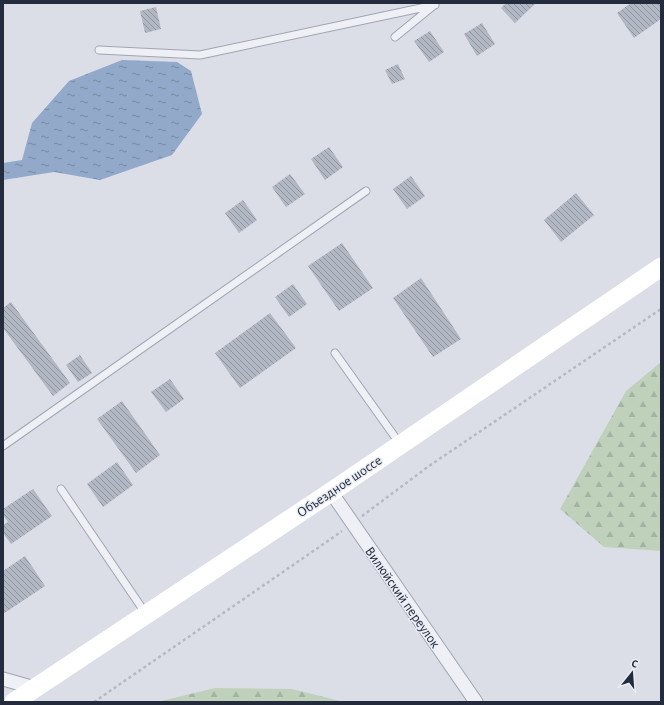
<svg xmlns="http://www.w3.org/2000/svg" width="664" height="705" font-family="'Alegreya Sans',sans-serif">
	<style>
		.forest { fill: url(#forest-firs) }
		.water { fill: url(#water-ripples) }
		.building { fill: url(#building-back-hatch) }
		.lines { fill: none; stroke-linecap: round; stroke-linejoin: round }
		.lane-casing { stroke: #a0a5b1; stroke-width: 9 }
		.street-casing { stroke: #a0a5b1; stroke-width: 15 }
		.path { stroke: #b5b9c1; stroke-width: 2.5; stroke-dasharray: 3 3; stroke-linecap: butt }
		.lane { stroke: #eef0f5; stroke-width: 7 }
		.street { stroke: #eef0f5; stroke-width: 13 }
		.secondary { stroke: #fff; stroke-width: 19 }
		.labels { text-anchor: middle; stroke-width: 3; stroke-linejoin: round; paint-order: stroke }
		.street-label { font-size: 14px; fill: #242b3d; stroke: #eaedf4 }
	</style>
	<defs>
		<pattern id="forest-firs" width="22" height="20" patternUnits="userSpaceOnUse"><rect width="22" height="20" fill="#bfd1bb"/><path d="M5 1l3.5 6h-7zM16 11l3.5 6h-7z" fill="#a4b4a2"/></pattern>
		<pattern id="water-ripples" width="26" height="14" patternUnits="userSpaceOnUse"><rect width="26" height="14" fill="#92a9ca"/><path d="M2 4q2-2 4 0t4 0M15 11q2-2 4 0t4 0" fill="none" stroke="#778aa5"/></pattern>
		<pattern id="building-back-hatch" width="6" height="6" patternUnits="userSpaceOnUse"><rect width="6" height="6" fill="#b2b7c4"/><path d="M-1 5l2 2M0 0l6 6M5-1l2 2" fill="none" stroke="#9195a0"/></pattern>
	</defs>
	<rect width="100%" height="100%" fill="#dbdee7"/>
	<path class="forest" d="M661,362v189l-57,-4 -44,-38 66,-118z
		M215,688l77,1 52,13h-187z"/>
	<path class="water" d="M122,60l55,2 14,9 11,43 -30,41 -72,25 -46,-8 -51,8v-17l19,-3 10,-37 37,-42z"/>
	<path class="building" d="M506,3h27l2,1 -20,19 -14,-15z
		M631,3h30v16l-27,19 -17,-25z
		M156,7l5,22 -16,4 -5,-22z
		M482,23l13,21 -18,12 -13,-22z
		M430,31l14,21 -15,10 -15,-21z
		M398,64l7,15 -13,5 -7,-14z
		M329,147l14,20 -18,13 -14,-21z
		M290,174l15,20 -19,13 -14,-20z
		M411,176l14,20 -18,13 -14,-20z
		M576,193l18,22 -33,27 -17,-22z
		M243,200l14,20 -18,13 -14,-20z
		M342,243l31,45 -34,23 -31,-45z
		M421,278l40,61 -28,18 -40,-59z
		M293,284l14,20 -18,13 -14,-20z
		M11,302l59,81 -17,13 -50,-68v-20z
		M270,313l26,35 -56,40 -25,-35z
		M80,355l12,18 -14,9 -12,-17z
		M170,379l14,20 -18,13 -15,-20z
		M122,401l38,54 -24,18 -39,-54z
		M117,462l16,23 -30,22 -16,-23z
		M33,489l19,27 -41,28 -8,-11v-8l5,-3 -5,-7v-6z
		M25,556l20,30 -42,28v-43z"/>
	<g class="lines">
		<defs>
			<path id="lane" d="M395,37l38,-31
				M99,50l101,5 235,-50
				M335,353l65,91
				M3,446l363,-255
				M61,489l85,125"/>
			<path id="street" d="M331,492l145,210
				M3,679l32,9"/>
		</defs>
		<use href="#lane" class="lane-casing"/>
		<use href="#street" class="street-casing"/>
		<path class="path" d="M362,516l67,-50 232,-157
			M94,702l231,-159 17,-12"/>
		<use href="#lane" class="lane"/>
		<use href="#street" class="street"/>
		<path class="secondary" d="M14,702l317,-210 330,-225"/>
	</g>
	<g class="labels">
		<g class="street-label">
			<text transform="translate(339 486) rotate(-34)" y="5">Объездное шоссе</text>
			<text transform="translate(403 597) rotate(55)" y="5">Вилюйский переулок</text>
		</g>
	</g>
	<rect width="664" height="705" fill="none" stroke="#242b3d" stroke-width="8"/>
	<g transform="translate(632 673) rotate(17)" stroke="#eaedf4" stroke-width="3" paint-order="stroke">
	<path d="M0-3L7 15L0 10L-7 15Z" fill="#242b3d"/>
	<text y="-6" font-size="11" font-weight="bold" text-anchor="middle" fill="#242b3d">С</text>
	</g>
</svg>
